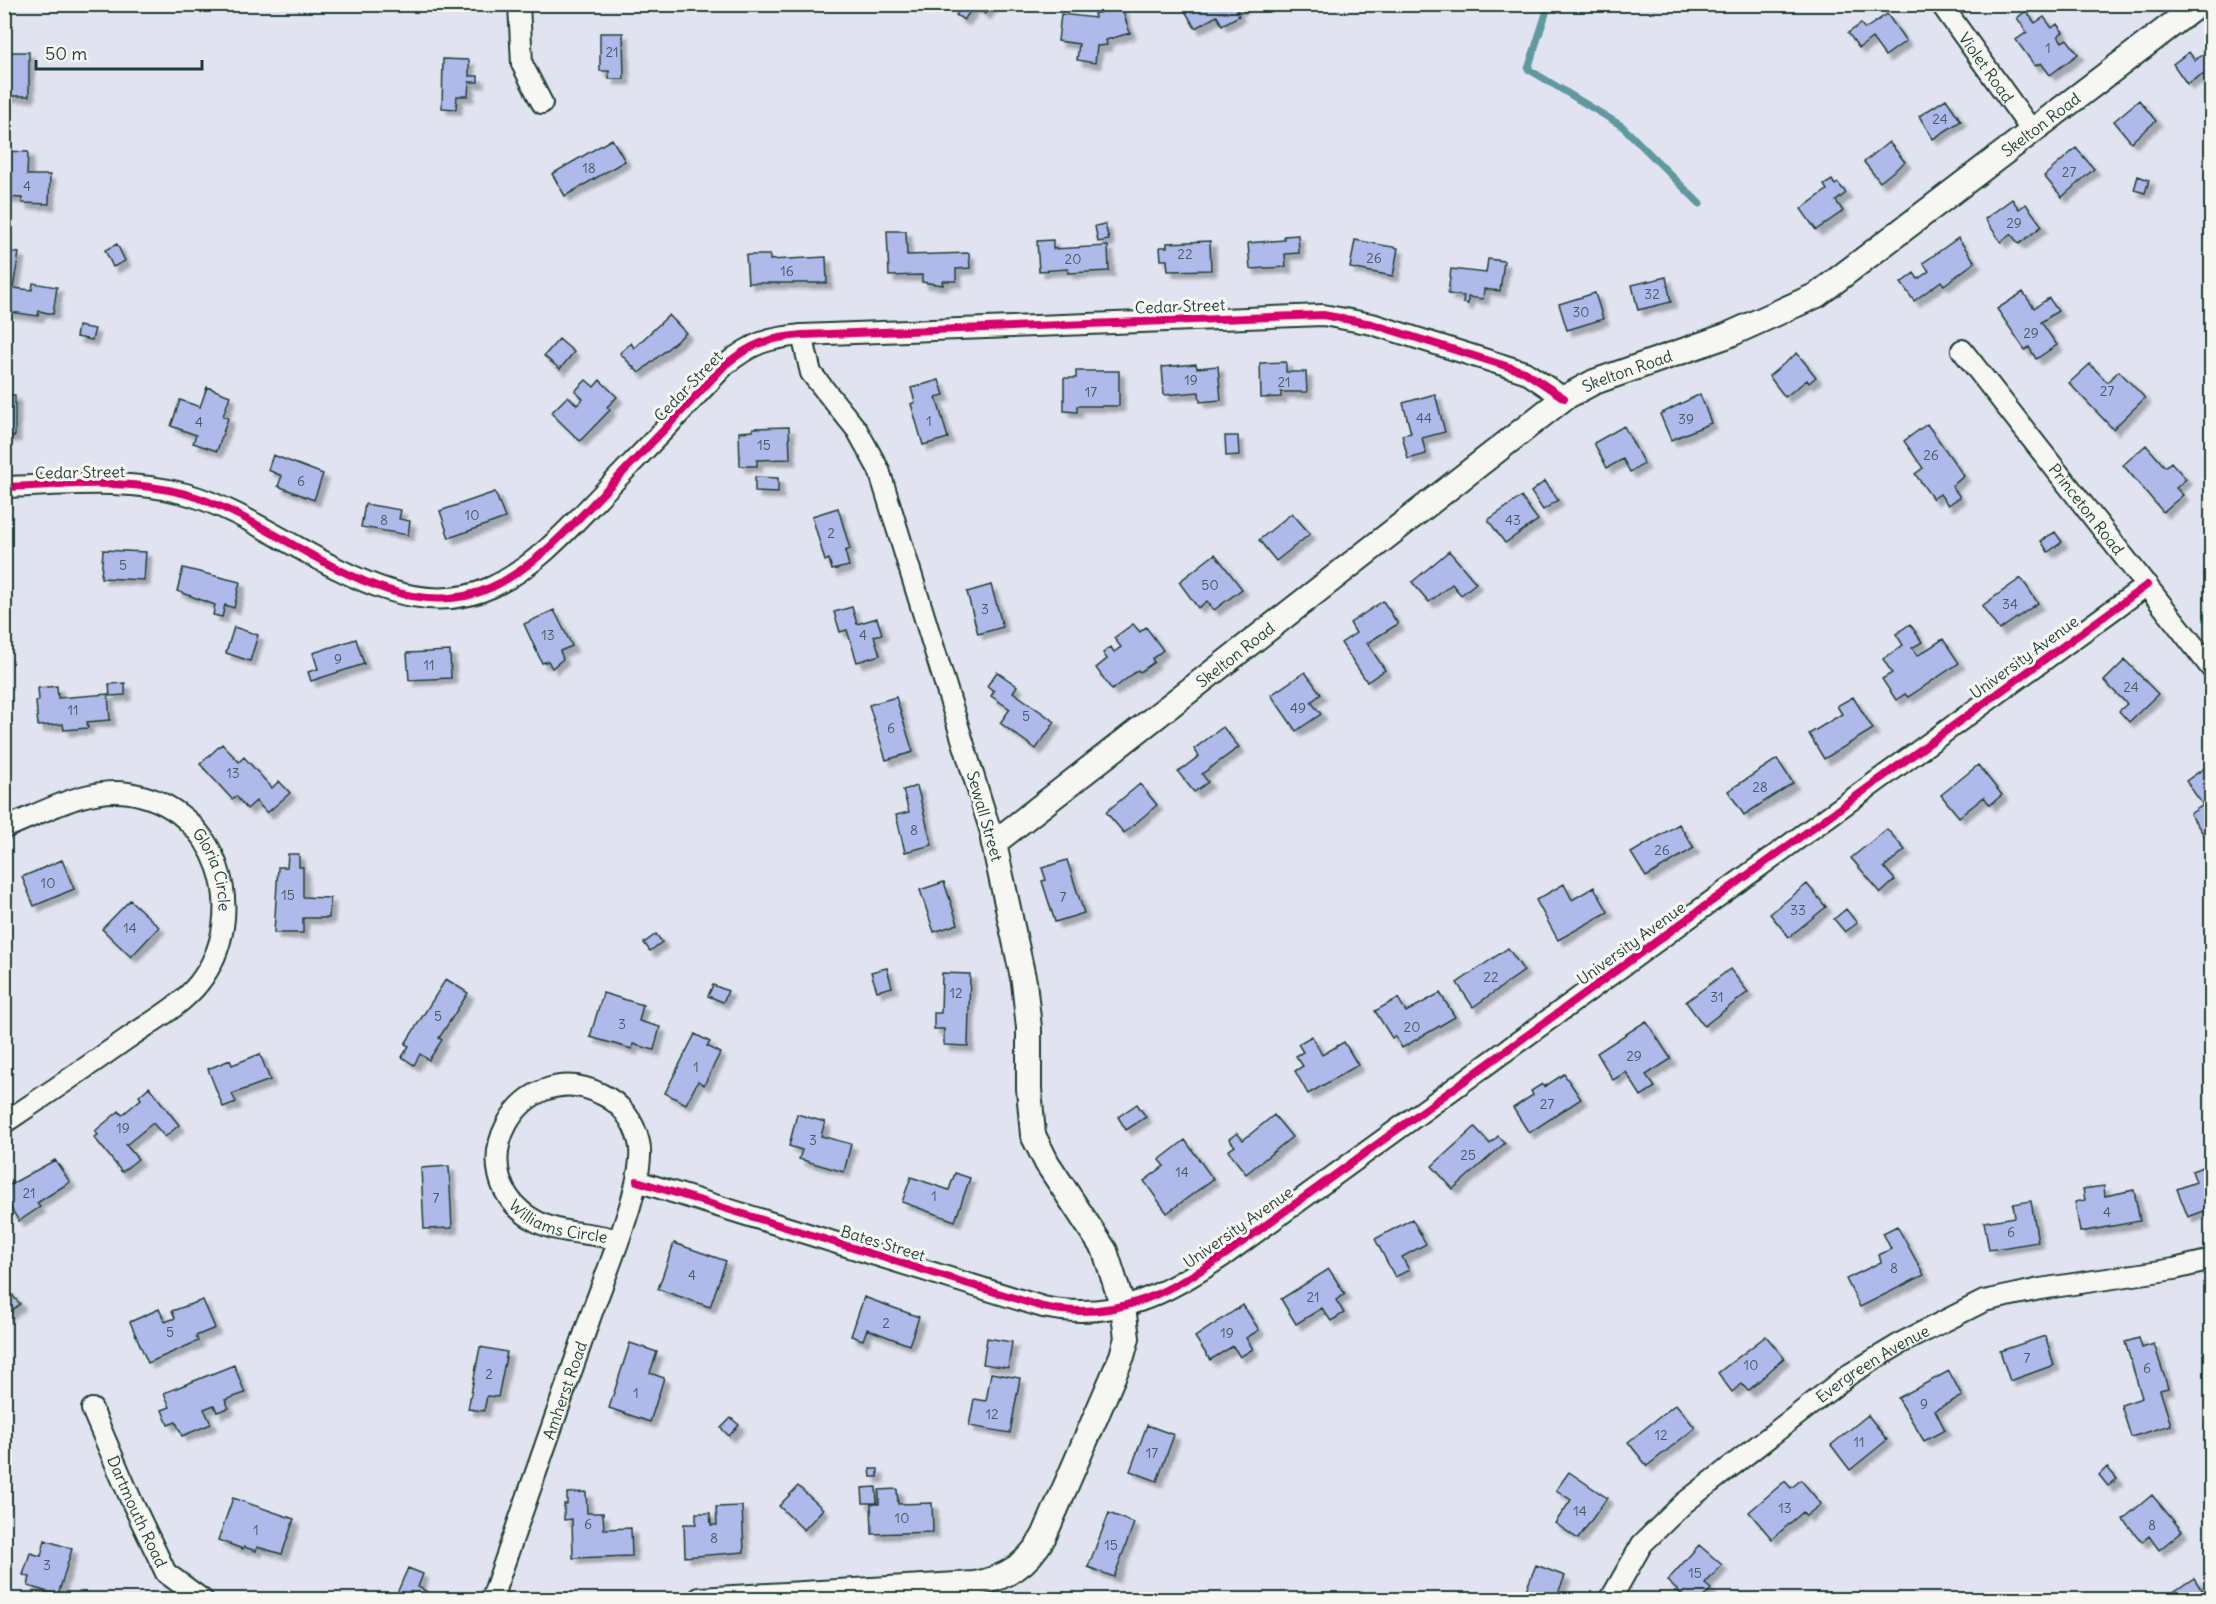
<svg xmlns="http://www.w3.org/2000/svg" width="2216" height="1604" font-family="Delius,sans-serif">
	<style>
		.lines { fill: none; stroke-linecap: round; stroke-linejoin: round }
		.stream { stroke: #5e999e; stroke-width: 7 }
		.building { fill: #afbaea; stroke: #1f3d34; stroke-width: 1.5; filter: url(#shadow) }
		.minor-casing { stroke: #1f3d34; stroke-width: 24 }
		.tertiary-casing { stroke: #1f3d34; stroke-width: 28 }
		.minor { stroke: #f6f6f2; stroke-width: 20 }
		.tertiary { stroke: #f6f6f2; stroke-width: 24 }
		.cycleway-casing { stroke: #f6f6f2; stroke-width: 11 }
		.cycleway { stroke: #d6006c; stroke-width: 8 }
		.labels { text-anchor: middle; stroke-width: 6; stroke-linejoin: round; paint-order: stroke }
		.number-label { font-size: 14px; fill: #435c62 }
		.street-label { font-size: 16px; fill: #1f3d34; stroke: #f6f6f2 }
	</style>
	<defs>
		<filter id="shadow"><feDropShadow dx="5.5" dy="5.5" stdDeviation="1.5" flood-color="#0004"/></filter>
	</defs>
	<rect width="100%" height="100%" fill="#e1e4f0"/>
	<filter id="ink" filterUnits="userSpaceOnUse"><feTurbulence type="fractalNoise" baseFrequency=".0167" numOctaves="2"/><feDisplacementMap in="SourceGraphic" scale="12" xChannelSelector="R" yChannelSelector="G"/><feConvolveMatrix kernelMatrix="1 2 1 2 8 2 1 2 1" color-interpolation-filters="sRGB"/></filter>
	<g filter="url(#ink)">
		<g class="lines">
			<path class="stream" d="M1549,4l-21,65 94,57 78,78"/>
		</g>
		<path class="building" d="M964,4h28l-7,10 -11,-8 -10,14 -8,-5z
			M1181,4h66l-11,7 3,5 -17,9 -5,-9 -22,12z
			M1121,6l9,27 -24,7 1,5 -10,1 -2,17 -18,-3 2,-16 -21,-3 3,-27 34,4 -1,-4z
			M2026,11l9,12 9,-6 8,11 5,-4 6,8 -5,4 4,6 5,-3 11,15 -28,21 -9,-12 -6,3 -19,-26 11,-8 -10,-14z
			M1887,14l19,27 -21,15 -13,-18 -13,10 -11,-15 13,-9 4,5z
			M600,33h23l1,46h-15v-8h-9z
			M2212,48v38l-9,-12 -16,10 -14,-20 16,-12 6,8z
			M4,52h25v44h-25z
			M443,59l26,1v16h9v6h-9l-1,14h-11l-1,13 -14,-1z
			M1946,99l15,22 -28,18 -14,-23z
			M2139,100l17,21 -25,21 -17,-21z
			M612,139l13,22 -60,35 -13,-22z
			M1889,142l16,20 -25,20 -16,-20z
			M2076,148l18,21 -32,28 -18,-21z
			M4,151l24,1 -1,23h23l-1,29 -27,-1v-5l-18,-1z
			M2138,176l11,4 -4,13 -11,-3z
			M1832,180l3,5 3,-2 8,10 -10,8 7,10 -27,19 -15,-21 26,-19 -3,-5z
			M2012,199l7,10 7,-5 16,22 -23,18 -8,-10 -10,8 -16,-23z
			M1105,224l4,16 -11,2 -3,-16z
			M887,231h19l1,24 62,-2 1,15 -14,1v12h-14l1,4 -21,-3v-7l-33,1z
			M1298,235l1,18 -14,1 1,13 -36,2 -2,-26 36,-3v-4z
			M1958,238l17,24 -31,23 -3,-4 -27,20 -13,-18 13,-10 4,6 11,-8 -6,-8z
			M1053,240v9l55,-3 1,25 -41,2v-4l-29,2 -2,-30z
			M1355,240l43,8 -5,28 -43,-8z
			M1210,241l1,29 -43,1 -1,-11h-6l-1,-13h7v-4z
			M117,244l8,17 -12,6 -8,-17z
			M4,251l15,2 -6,35 19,2 1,-7 24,4 -4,27 -14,-3 -1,5 -34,-5z
			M746,255h24v5l56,-3 1,26h-79z
			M1488,259l16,2 -4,30 -16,-2 -1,10 -15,-2v7l-5,-1 1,-7 -16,-2 3,-25 35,4z
			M1666,277l5,25 -33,8 -6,-25z
			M2023,292l11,16 15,-10 9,13 -17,11 16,23 -21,14 -7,-12 -4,3 -28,-41z
			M1595,293l8,26 -36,11 -8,-26z
			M669,315l17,18 -47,40 -19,-20 11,-10 3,5z
			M78,326l17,3 -3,11 -16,-3z
			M559,339l15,13 -14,17 -16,-13z
			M1797,353l19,24 -7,6 -2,-3 -22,17 -16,-21z
			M1286,362v10h20l1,20h-26v5l-20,1 -1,-35z
			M1196,364l1,4 21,-2 3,34 -21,2 -1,-10 -35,3 -2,-28z
			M2090,364l17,18 12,-11 26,27 -32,31 -44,-46z
			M1076,371h43v35h-42v6l-13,-1v-33h12z
			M586,380l8,7 6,-7 17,17 -10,10 3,3 -30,31 -29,-28 17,-17 9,9 6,-6 -8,-8z
			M939,380l5,15 -8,2 12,41 -25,7 -12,-41 4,-2 -4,-14z
			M207,387l23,9 -7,20 5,2 -11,33 -24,-8 3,-8 -25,-9 9,-26 20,7z
			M1435,394l10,38 -23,6 4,16 -18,5 -6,-24 9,-2 -8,-30z
			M1700,394l11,29 -40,17 -11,-26z
			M4,395h11v41h-11z
			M1927,424l37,52 -12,10 8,11 -12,8 -8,-11 -7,5 -18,-25 8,-6 -19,-27z
			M1624,426l20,38 -14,8 -7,-13 -16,9 -13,-25z
			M789,427l1,32 -33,1v6h-17l-1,-34 14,-1v-3z
			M1225,436h13l1,19 -13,1z
			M2146,445l19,22 6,-5 15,17 -10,9 7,7 -20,17 -40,-47z
			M273,455l50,19 -9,26 -36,-14 4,-10 -14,-6z
			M755,477l23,1v15l-23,-1z
			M1545,481l13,19 -15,10 -12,-18z
			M495,492l10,26 -56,20 -9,-27z
			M1521,497l17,23 -33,23 -17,-23z
			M365,504l36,6 -2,9 11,2 -2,14 -47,-8z
			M838,508l12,41 -5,2 4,15 -17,4 -3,-11 -4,2 -13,-45z
			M1292,513l18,21 -34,27 -17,-21z
			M2055,532l7,10 -14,10 -7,-11z
			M103,550l43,2 -2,28 -43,-2z
			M1449,551l27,32 -15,12 -9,-11 -23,18 -17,-20z
			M1215,554l27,35 -28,21 -7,-9 -9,7 -19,-26z
			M183,568l57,14 -6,26 -9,-3 -3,12 -9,-2 2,-10 -38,-14z
			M2021,578l17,25 -39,27 -17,-24z
			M991,585l12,42 -25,7 -11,-42z
			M1383,601l15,23 -31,19 18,27 -18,12 -26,-39 15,-10 -6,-10z
			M852,607l5,17 20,-6 5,16 -8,2 6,19 -23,7 -10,-32 -7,2 -6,-20z
			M554,610l18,36 -12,5 3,8 -11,9 -4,-7 -6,2 -18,-39z
			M1133,624l7,8 6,-5 17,23 -11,9 2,3 -14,10 -2,-2 -26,20 -16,-22 11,-9 -4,-6 8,-6 3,5 7,-5 -7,-9z
			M1910,624l12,18 -10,6 5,8 26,-17 16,24 -51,34 -3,-3 -9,6 -14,-21 10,-6 -9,-14 20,-14 -7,-11z
			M234,627l24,8 -8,26 -24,-8z
			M356,639l8,25 -53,17 -3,-9 10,-3 -5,-16z
			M450,651l1,27 -42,2 -2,-27z
			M2125,660l33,34 -29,28 -10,-11 8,-7 -23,-23z
			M997,672l20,14 -4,6 42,30 -19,27 -36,-26 10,-14 -19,-13 3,-5 -7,-5z
			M1305,672l16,22 -10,8 10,12 -25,17 -25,-36z
			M125,683v12l-15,1 -1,-12z
			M57,686l1,12 50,-4 2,26 -23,2 1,6 -24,2 -1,-6 -25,2 -2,-25 3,-1 -1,-12z
			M896,697l17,55 -27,8 -17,-55z
			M1853,697l20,32 -49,30 -15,-25 33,-20 -5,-8z
			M1223,727l16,20 -37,27 6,8 -14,10 -16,-20 21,-16 -5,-7z
			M222,744l17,18 5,-5 28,31 7,-7 11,12 -23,20 -11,-12 -9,8 -11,-13 -4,3 -32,-35z
			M1777,759l16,24 -49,32 -16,-24z
			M1978,765l24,30 -12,10 -6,-8 -25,20 -18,-22z
			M2209,765l3,74 -4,2 -18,-27 13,-9 -17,-24z
			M1140,784l17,21 -33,28 -18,-21z
			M917,786l15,59 -27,7 -9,-37 13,-3 -6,-22z
			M1679,824l15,24 -48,29 -15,-24z
			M1887,829l18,21 -21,17 11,13 -14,13 -30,-35z
			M288,854h11v13h4v30l27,1 -1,20h-26v15h-29l4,-66h9z
			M62,860l12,29 -40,17 -12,-29z
			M1067,860l17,53 -29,9 -13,-41 4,-1 -4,-12z
			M944,882l14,42 -24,8 -14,-42z
			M1564,884l8,16 22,-13 14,25 -50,28 -22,-40z
			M1807,884l19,23 -37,30 -19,-23z
			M130,900l29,27 -28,30 -29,-28z
			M1846,909l11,14 -12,9 -11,-13z
			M656,934l6,8 -12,9 -6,-8z
			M1508,948l16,23 -51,36 -16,-24z
			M887,968l5,19 -15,4 -6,-19z
			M1730,969l18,23 -44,34 -18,-24z
			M942,973l28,1 -2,72 -24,-1v-16h-10v-16h7z
			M446,979l22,14 -29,45 3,2 -13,20 -9,-6 -6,11 -12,-8 7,-11 -4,-2z
			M713,985l15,6 -5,11 -15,-6z
			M603,993l40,12 -4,16 21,6 -6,23 -21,-6 -1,5 -42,-12z
			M1440,993l15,24 -53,31 -7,-12 -3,2 -17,-27 23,-13 8,14z
			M1646,1021l25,38 -25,16 9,12 -14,9 -15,-24 -13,8 -16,-27z
			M695,1034l15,8 -3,4 13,7 -16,32 -6,-4 -12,23 -21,-11z
			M1312,1036l10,19 22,-13 14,23 -50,29 -13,-23 8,-5 -7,-10 7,-4 -5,-8z
			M260,1054l10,26 -38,14 4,8 -13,5 -15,-38 22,-9 2,5z
			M1564,1074l17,25 -52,34 -16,-25 20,-13 -2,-4 11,-7 2,3z
			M149,1087l30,38 -14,12 -12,-14 -27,22 12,14 -16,13 -28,-35 4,-2 -3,-4 24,-20 3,4 19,-16 -2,-3z
			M1137,1104l9,13 -20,13 -8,-13z
			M797,1114l28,8 -4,14 30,8 -7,28 -45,-13 3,-9 -13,-4z
			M1274,1115l18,22 -46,37 -18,-23 7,-5 -6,-7 8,-6 6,7z
			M1475,1127l15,17 8,-8 7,7 -52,46 -21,-23z
			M1185,1140l28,39 -46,34 -23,-32 20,-15 -5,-6z
			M55,1160l15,22 -33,21 3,4 -21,14 -15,-23v-10z
			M2210,1164l2,44 -24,9 -11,-28 19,-7 -4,-11z
			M449,1166l3,62 -28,1 -3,-61z
			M955,1173l15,5 -15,43 -53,-19 9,-25 38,13z
			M2104,1186l1,10 29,-6 6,31 -60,11 -5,-30 10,-2 -2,-11z
			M2031,1201l7,41 -49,8 -5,-28 31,-5 -2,-13z
			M1412,1219l14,25 -24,13 7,13 -14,7 -20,-38z
			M1897,1226l27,49 -64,32 -14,-28 35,-17 -2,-7 12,-6 -8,-16z
			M674,1243l52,18 -16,46 -52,-18z
			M1329,1269l16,25 -9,6 8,13 -13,8 -9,-13 -26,16 -15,-25z
			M4,1286l16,18 -16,12z
			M864,1297l55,20 -10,28 -42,-16 -4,11 -12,-4z
			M203,1300l12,28 -19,8 2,5 -50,22 -18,-41 29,-13 6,13 10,-4 -3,-7z
			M1243,1305l16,25 -13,8 7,11 -13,8 -7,-11 -23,14 -15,-23z
			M1766,1336l18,22 -36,33 -6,-7 -10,8 -14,-19z
			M2045,1336l9,29 -44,16 -10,-30z
			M987,1338l25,4 -4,26 -25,-4z
			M2139,1338l3,10 12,-4 14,44 -8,2 11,35 -40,12 -10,-32 21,-7 -17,-56z
			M630,1343l27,9 -7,21 14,5 -14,44 -41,-14z
			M480,1347l27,5 -9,45 -11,-1 -3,15 -16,-2z
			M234,1365l11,28 -20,7 4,8 -12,4 -3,-7 -10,4 7,15 -29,12 -6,-14 -8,3 -6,-15 8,-3 -6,-14z
			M1949,1371l13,25 -27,14 10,20 -21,11 -26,-43z
			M991,1373l29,5 -10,55 -41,-7 5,-27 12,2z
			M1676,1404l19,24 -48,38 -19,-24z
			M1868,1415l19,25 -37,30 -19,-25z
			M731,1418l8,7 -10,11 -8,-8z
			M1147,1425l27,10 -17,46 -27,-10z
			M2107,1467l10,12 -9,7 -9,-11z
			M870,1469h8v8h-7z
			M1569,1472l38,26 -29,41 -23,-16 16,-23 -15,-10z
			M1801,1480l20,24 -15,12 -3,-4 -31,27 -23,-27 36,-31 6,7z
			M798,1486l25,23 -19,21 -25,-24z
			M876,1487l1,16h-14l-1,-15z
			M897,1489l1,15 34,-1 1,29 -61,2 -1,-30h8v-14z
			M586,1492l1,21h16l1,16 27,-1 1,28 -59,2 -1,-39 -8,1v-16h3v-11z
			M2152,1495l30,36 -23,19 -10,-14 -7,6 -19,-23z
			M233,1498l61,21 -12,35 -25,-7 -1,4 -12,-4 -1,2 -25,-9z
			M742,1506l2,46 -59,5 -1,-33h12v-11h14l1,12h6l-1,-18z
			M1109,1513l25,10 -20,54 -26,-10z
			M45,1540l27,9 -14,46 -30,-9 2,-9 -7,-2 7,-22 11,3z
			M1699,1545l23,20 -17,19 6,5 -10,11h-13l-21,-19z
			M1536,1565l29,11 -10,24h-33z
			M408,1568l15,6 -5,13 10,5 -3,8h-31z
			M2194,1578l14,22h-36l-3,-5z"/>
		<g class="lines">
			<defs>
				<g id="minor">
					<path d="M519,4l3,60 20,39"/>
					<path id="s1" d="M1941,4l91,127"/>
					<path d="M802,335l9,38 46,57 22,40 114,369"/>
					<path id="s2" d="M1962,350l250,319"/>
					<path d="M4,487c60,-2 124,-9 182,7 96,26 203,141 306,93 45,-21 80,-62 114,-97 40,-41 80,-83 119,-125 27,-22 43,-27 77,-30l521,-20 49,9 153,48 39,26"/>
					<path id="s3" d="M4,828c39,-15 83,-42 125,-35 90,14 123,121 70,190 -18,23 -48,39 -71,55 -41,29 -82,57 -124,85"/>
					<path d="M637,1181l406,126c72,15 124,-13 183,-53l921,-669"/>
					<path id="s4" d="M92,1409l40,93 34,71 37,27"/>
					<path id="s5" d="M492,1598c33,-94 66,-189 99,-283 13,-37 57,-139 48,-173 -5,-21 -18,-39 -38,-48 -82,-41 -147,80 -67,126 25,15 57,11 83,20"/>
					<path id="s6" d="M1610,1600l32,-56 42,-41 166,-129 53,-32 81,-41 56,-12 134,-20 38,-9"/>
				</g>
				<g id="tertiary">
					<path id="s7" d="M994,843l570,-445 30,-16 132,-46 91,-41 382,-291"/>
					<path d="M492,1600h5"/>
					<path d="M700,1600l275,-16c32,-6 53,-20 69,-48l78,-180 5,-18 -4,-31 -18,-56 -58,-88 -14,-28 -4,-46v-61l-5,-46 -31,-143"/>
				</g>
			</defs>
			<use href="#minor" class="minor-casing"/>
			<use href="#tertiary" class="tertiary-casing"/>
			<use href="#minor" class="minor"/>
			<use href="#tertiary" class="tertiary"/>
			<defs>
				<path id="cycleway" d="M4,487c60,-2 124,-9 182,7 96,26 203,141 306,93 45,-21 80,-62 114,-97 40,-41 80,-83 119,-125 27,-22 43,-27 77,-30l521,-20 49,9 153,48 39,26
					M637,1181l406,126c72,15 124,-13 183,-53l921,-669"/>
			</defs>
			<use href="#cycleway" class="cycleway-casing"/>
			<use href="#cycleway" class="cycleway"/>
		</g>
	</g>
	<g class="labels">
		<g class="number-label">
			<text x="2048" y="53">1</text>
			<text x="612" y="57">21</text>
			<text x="1940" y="124">24</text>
			<text x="589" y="173">18</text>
			<text x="2069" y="177">27</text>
			<text x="27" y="191">4</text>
			<text x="2014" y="228">29</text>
			<text x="1185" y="259">22</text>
			<text x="1374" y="263">26</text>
			<text x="1073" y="264">20</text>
			<text x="787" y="276">16</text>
			<text x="1652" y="299">32</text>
			<text x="1581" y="317">30</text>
			<text x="2031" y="338">29</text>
			<text x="1191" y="385">19</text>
			<text x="1284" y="387">21</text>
			<text x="2107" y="396">27</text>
			<text x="1091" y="397">17</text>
			<text x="1424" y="423">44</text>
			<text x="1686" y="424">39</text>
			<text x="929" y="426">1</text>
			<text x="199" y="427">4</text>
			<text x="764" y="450">15</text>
			<text x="1931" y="460">26</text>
			<text x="301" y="486">6</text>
			<text x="472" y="520">10</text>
			<text x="384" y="525">8</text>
			<text x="1513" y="525">43</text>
			<text x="831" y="538">2</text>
			<text x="123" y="570">5</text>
			<text x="1210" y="590">50</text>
			<text x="2010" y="609">34</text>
			<text x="985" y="614">3</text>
			<text x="548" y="640">13</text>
			<text x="863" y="640">4</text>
			<text x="338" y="664">9</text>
			<text x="429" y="670">11</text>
			<text x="2131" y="692">24</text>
			<text x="1298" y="713">49</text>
			<text x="73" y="715">11</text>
			<text x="1026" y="721">5</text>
			<text x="891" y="733">6</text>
			<text x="233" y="778">13</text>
			<text x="1760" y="792">28</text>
			<text x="914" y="835">8</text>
			<text x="1662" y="855">26</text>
			<text x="48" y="888">10</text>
			<text x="288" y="900">15</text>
			<text x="1063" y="902">7</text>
			<text x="1798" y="915">33</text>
			<text x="130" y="933">14</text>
			<text x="1491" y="982">22</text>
			<text x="956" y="998">12</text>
			<text x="1717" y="1002">31</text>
			<text x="438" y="1021">5</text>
			<text x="622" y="1029">3</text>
			<text x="1412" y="1032">20</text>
			<text x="1634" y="1061">29</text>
			<text x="696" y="1072">1</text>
			<text x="1547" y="1109">27</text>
			<text x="123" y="1133">19</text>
			<text x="813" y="1145">3</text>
			<text x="1468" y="1160">25</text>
			<text x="1182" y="1177">14</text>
			<text x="29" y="1198">21</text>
			<text x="934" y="1201">1</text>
			<text x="436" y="1203">7</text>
			<text x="2107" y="1217">4</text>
			<text x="2011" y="1237">6</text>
			<text x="1894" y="1273">8</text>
			<text x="692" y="1280">4</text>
			<text x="1313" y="1302">21</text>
			<text x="886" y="1328">2</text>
			<text x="170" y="1337">5</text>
			<text x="1227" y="1338">19</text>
			<text x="2027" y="1363">7</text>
			<text x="1751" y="1370">10</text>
			<text x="2147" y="1373">6</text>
			<text x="489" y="1379">2</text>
			<text x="636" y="1398">1</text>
			<text x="1924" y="1409">9</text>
			<text x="992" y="1419">12</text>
			<text x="1661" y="1440">12</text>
			<text x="1859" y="1447">11</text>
			<text x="1152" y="1458">17</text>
			<text x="1785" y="1513">13</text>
			<text x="1580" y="1516">14</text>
			<text x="902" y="1523">10</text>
			<text x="588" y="1529">6</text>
			<text x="2152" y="1530">8</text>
			<text x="256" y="1535">1</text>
			<text x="714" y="1543">8</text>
			<text x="1111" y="1550">15</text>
			<text x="47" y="1570">3</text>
			<text x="1695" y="1578">15</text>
		</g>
		<g class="street-label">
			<text dy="6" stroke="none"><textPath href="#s1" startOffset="78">Violet Road</textPath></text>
			<text dy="6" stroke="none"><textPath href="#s7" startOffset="1278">Skelton Road</textPath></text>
			<text transform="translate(1180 306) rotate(-2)" y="6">Cedar Street</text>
			<text dy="6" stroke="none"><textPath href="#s7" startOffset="792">Skelton Road</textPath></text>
			<text transform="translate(688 386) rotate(-46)" y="6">Cedar Street</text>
			<text transform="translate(80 472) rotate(-1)" y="6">Cedar Street</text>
			<text dy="6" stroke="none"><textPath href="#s2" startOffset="202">Princeton Road</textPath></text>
			<text dy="6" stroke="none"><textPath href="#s7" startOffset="306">Skelton Road</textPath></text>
			<text transform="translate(2024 657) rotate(-36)" y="6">University Avenue</text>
			<text transform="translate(985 816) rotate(74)" y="6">Sewall Street</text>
			<text dy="6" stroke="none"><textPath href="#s3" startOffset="254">Gloria Circle</textPath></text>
			<text transform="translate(1631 943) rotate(-36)" y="6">University Avenue</text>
			<text dy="6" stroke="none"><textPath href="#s5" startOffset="789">Williams Circle</textPath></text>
			<text transform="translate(1238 1227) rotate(-35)" y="6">University Avenue</text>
			<text transform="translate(883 1243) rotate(17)" y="6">Bates Street</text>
			<text dy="6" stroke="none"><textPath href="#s6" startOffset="358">Evergreen Avenue</textPath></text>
			<text dy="6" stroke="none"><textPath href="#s5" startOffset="220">Amherst Road</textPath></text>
			<text dy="6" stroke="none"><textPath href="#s4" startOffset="112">Dartmouth Road</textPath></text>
		</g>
	</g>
	<rect width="2216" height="1604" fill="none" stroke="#f6f6f2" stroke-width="24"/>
	<rect x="12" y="12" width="2192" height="1580" fill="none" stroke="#1f3d34" stroke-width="2" filter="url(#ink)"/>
	<path d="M36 60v9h166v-9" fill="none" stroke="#1f3d34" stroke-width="3"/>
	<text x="45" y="60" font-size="18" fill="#1f3d34" stroke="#f6f6f2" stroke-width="4.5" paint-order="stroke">50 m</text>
</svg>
